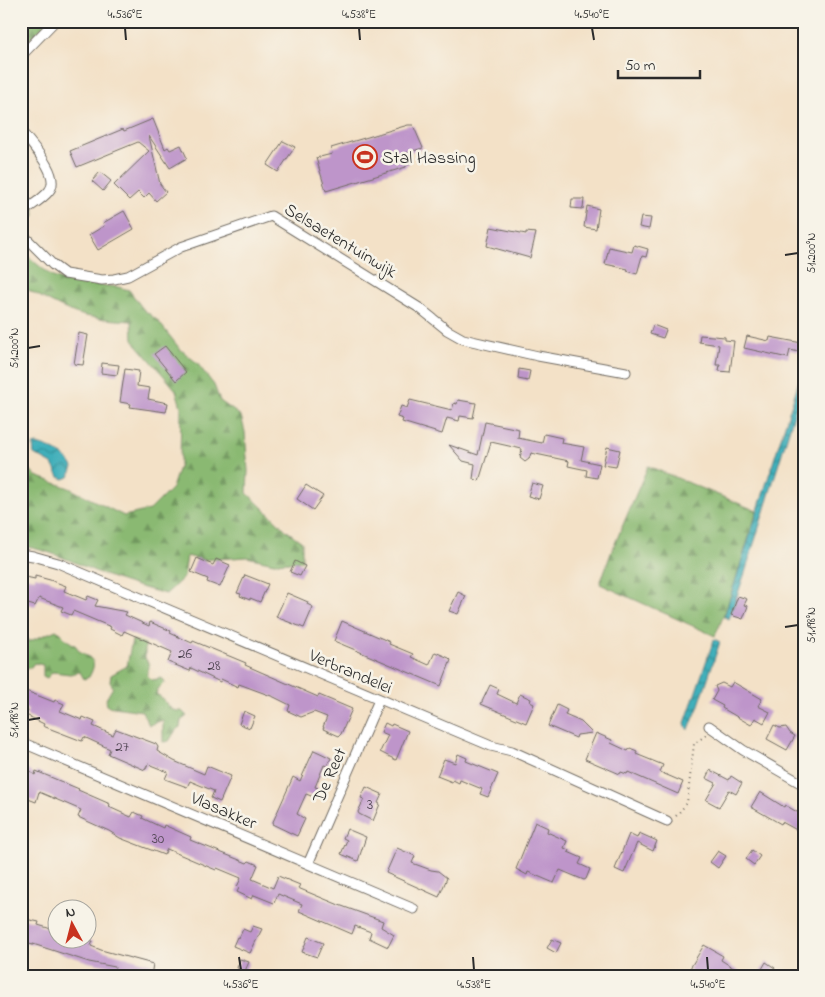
<svg xmlns="http://www.w3.org/2000/svg" width="825" height="997" font-family="'Indie Flower',sans-serif">
	<style>
		.forest { fill: url(#forest-firs); stroke: #5a724e }
		.water { fill: url(#water-waves); stroke: #356d72 }
		.building { fill: #be95ca }
		.lines { fill: none; stroke-linecap: round; stroke-linejoin: round }
		.minor-casing { stroke: #716b62; stroke-width: 11 }
		.path { stroke: #716b62; stroke-width: 2; stroke-dasharray: 1 4; stroke-linecap: butt }
		.minor { stroke: #fff; stroke-width: 9 }
		.ticks { fill: none; stroke: #2b2b2b; stroke-width: 2 }
		.labels { text-anchor: middle; stroke-width: 5; stroke-linejoin: round; paint-order: stroke }
		.number-label { font-size: 15px; fill: #504653 }
		.poi-label { font-size: 18px; fill: #2b2b2b; stroke: #f7f3e8; text-anchor: start }
		.street-label { font-size: 18px; fill: #2b2b2b; stroke: #f7f3e8 }
		.neatline { fill: none; stroke: #2b2b2b; stroke-width: 2 }
		.ticks-label { font-size: 12px; text-anchor: middle; fill: #2b2b2b }
	</style>
	<defs>
		<pattern id="forest-firs" width="22" height="20" patternUnits="userSpaceOnUse" patternTransform="scale(1.25)"><rect width="22" height="20" fill="#8ab972"/><path d="M5 1l3.5 6h-7zM16 11l3.5 6h-7z" fill="#71975e"/></pattern>
		<pattern id="water-waves" width="16" height="10" patternUnits="userSpaceOnUse" patternTransform="scale(1.25)"><rect width="16" height="10" fill="#3fafba"/><path d="M0 5q4-4 8 0t8 0" fill="none" stroke="#358f97"/></pattern>
	</defs>
	<rect width="100%" height="100%" fill="#f7f3e8"/>
	<filter id="ink" filterUnits="userSpaceOnUse"><feTurbulence type="fractalNoise" baseFrequency=".02" numOctaves="2"/><feDisplacementMap in="SourceGraphic" scale="10" xChannelSelector="R" yChannelSelector="G"/><feConvolveMatrix kernelMatrix="1 2 1 2 8 2 1 2 1" color-interpolation-filters="sRGB"/></filter>
	<filter id="wash" filterUnits="userSpaceOnUse"><feTurbulence type="fractalNoise" baseFrequency=".0096" numOctaves="4" result="noise"/><feDisplacementMap in="SourceGraphic" scale="20" xChannelSelector="R" yChannelSelector="G"/><feGaussianBlur stdDeviation="1.12" result="paint"/><feColorMatrix in="noise" values="0 0 0 0 0 0 0 0 0 0 0 0 0 0 0 0 0 1.4 0 .05"/><feComposite in="paint" operator="in"/></filter>
	<g filter="url(#wash)">
		<rect width="100%" height="100%" fill="#f3e1c7"/>
		<path class="forest" d="M21,21h25l-3,5 -22,21z
			M21,188c7,8 13,16 14,27l-6,8 -8,1z
			M21,251l32,26 16,5 49,5 11,3 14,19 15,12 22,28 17,14 17,22 6,16 21,15 4,16 3,39 -1,22 40,38 15,11v19l-28,2 -27,-6 -45,3 -15,-4 -3,21 -18,17c-19,-5 -38,-10 -56,-17 -30,-11 -57,-27 -89,-31v-86l15,16 33,12 55,28 26,-6 22,-22 8,-24 1,-57 -5,-17 -43,-50 -1,-19c-16,-1 -31,-2 -47,-5 -23,-6 -43,-19 -64,-30z
			M648,466l109,45 -31,99 -11,26 -115,-52 11,-31z
			M21,629l5,4 2,9 28,-12 5,3c4,8 9,8 15,13 4,5 0,3 5,6 13,8 16,10 8,25l-5,2 -4,-7 -10,2 -17,-2 -6,6 -4,-2v-11l-9,-2 -3,4 -10,4z
			M132,640l13,4v14l4,6 -2,11 5,5 10,-2 3,4 -7,7 -2,5c11,5 11,19 26,17l5,5 -6,5 -1,6 -4,3 -7,11 -6,1v-22l-14,5 -7,-14 -35,-5 -1,-7 7,-12 -3,-5 1,-7 16,-9z"/>
		<path class="water" d="M804,365v17l-59,191 -16,46 -5,-2z
			M37,444c14,4 29,10 36,23l-4,10 -5,2 -5,-2 -7,-13 -18,-10 -1,-9z
			M714,639l6,3 -22,66 -9,21h-2l-2,-6z"/>
		<g id="blocks">
			<path class="building" d="M153,119l12,30 3,-2 2,3 11,-5 6,13 -17,10 -21,-32 11,48 6,8 -10,9 -7,-8 -5,5 -6,-6 -9,8 -15,-15 35,-34 -11,-9 -61,25 -7,-16 53,-22 1,2z
				M408,125h5l10,23 -17,5 3,11 -3,1v2l-80,24 -10,-33 16,-4 -1,-6z
				M283,141l12,6 -17,25 -11,-7z
				M100,172l11,9 -8,10 -11,-10z
				M572,199h12l-1,10 -12,-1z
				M587,206l12,3 -3,20 -12,-2z
				M124,211l10,18 -36,21 -9,-15 15,-9 -1,-3z
				M641,217l10,1 -2,11 -10,-2z
				M491,227l35,7v-2l10,1 -6,25 -43,-12z
				M634,245l14,4 -2,8 -4,-1 -5,18 -10,-3 1,-2 -23,-5 4,-17 23,5z
				M653,325l13,5 -3,8 -13,-4z
				M79,333l9,2 -5,30 -9,-1z
				M700,335l25,2v3l9,1 -4,31 -11,-1 1,-6h-4l3,-20 -20,-3z
				M747,336l22,5 1,-4 32,6 -3,9 -9,-2 -2,8 -44,-10z
				M165,346l21,26 -10,9 -22,-27z
				M102,363l17,2 -2,10 -16,-2z
				M125,369l14,2 -2,15 13,2 -2,11 20,4 -2,9 -36,-5 1,-3 -11,-2z
				M519,369l11,2 -2,10 -10,-2z
				M410,400l42,10 2,-7 3,1 1,-4 18,3 -3,15 -13,-2 -1,5 -12,-3 -5,16 -40,-12 1,-3 -6,-2 4,-11 6,2z
				M485,422l34,7 -1,9 24,5 2,-9 18,4 -1,5 23,4 -3,13 19,4 -3,14 -11,-2 1,-6 -19,-4 1,-5 -38,-8 -2,6 -4,3 -5,-4 2,-9 -31,-7 -12,39 -6,-2 2,-15 -12,-3 -14,-16 29,10z
				M607,447l13,3 -4,17 -13,-2z
				M532,483l11,3 -4,13 -11,-3z
				M306,485l17,11 -10,14 -16,-11z
				M197,558l16,7 3,-6 14,6 -10,22 -13,-5 1,-3 -17,-7z
				M295,561l10,5 -5,10 -10,-4z
				M245,575l23,9 -8,18 -10,-4v2l-10,-4 1,-2 -4,-1z
				M21,576l14,3v-3l15,4 16,6 -2,5 22,9 2,-4 10,4 -3,6 32,6 -2,3 24,11 1,-4 21,9 -1,2 22,10 1,-2 53,22 -1,2 73,32 1,-2 33,14 -11,25 -2,2 -16,-7 1,-2h-1l4,-10 -13,-5 -13,5 -13,-6 2,-6 -16,-8 -35,-13 -1,3 -17,-8 -1,3 -29,-14 -1,3 -22,-9 4,-10 -48,-21 -2,4 -12,-6 1,-2 -38,-16 -2,4 -10,-4 2,-4 -24,-9 -4,8 -14,-4z
				M458,592l8,4 -8,18 -9,-3z
				M287,593l21,9 -1,2 6,3 -9,21 -28,-11z
				M738,596l9,3 -3,6 4,1 -5,13 -12,-4z
				M342,621l48,21 -1,2 24,10 -2,3 18,8 6,-13 14,6 2,2 -10,26 -107,-45z
				M733,682l29,17 -4,7 12,6 -6,11 -9,-5 -4,7 -29,-17 1,-2 -11,-6 5,-9 -2,-5 7,-3 8,4z
				M490,685l9,4 -2,5 19,9 4,-9 11,5 -1,3 4,2 -8,19 -45,-19z
				M21,689l33,13 1,-2 9,4 -4,7 22,9 1,-3 12,5 -2,4 20,9 3,-6 40,15 2,3 -1,4 17,10 30,13 3,-8 24,10 -11,26 -9,-4 3,-7 -24,-10 -3,6 -22,-8 3,-7 -20,-8 -3,6 -37,-16 2,-5 -26,-12 -2,4 -39,-15 1,-2 -18,-9 2,-5 -7,-3z
				M557,705l10,5 -2,5 16,7 11,11 -15,2 -1,3 -28,-12z
				M244,711l11,5 -5,12 -11,-4z
				M385,723l6,3 1,-2 16,7 -12,29 -16,-8 8,-17 -7,-3z
				M774,725l6,3 6,-1 4,6 5,3 -8,14 -20,-11z
				M596,733l16,7 -1,3 17,8 2,-3 7,3 -1,3 27,11 -3,7 23,10 -5,12 -50,-22 -1,2 -6,-2 -1,2 -35,-15z
				M314,750l17,8 -4,8 -3,-1 -9,22 3,1 -4,9 -8,-3 -9,20 8,5 -8,17 -25,-12 21,-47 7,4z
				M458,754l9,4 -1,3 32,13 -10,23 -8,-3 2,-5 -22,-9 -1,3 -6,-3 -1,2 -15,-6 7,-17 11,4z
				M21,766l14,9 1,-4 43,18 -1,1 32,14 -1,3 22,10 3,-5 9,4 -1,2 21,10 1,-3 27,12 -1,3 57,23 2,-2 9,4 -6,14 21,9 5,-12 22,9 -2,3 41,17 44,16 -2,6 13,8 -6,12 -19,-9 2,-6 -16,-6 -3,8 -53,-23 3,-7 -24,-10 -4,9 -20,-8 -2,4 -15,-7 2,-4 -2,-1 4,-9 -24,-10 -1,2 -49,-21 -3,6 -44,-17 -11,-7 -31,-14 3,-7 -42,-18 -3,10 -13,-5 3,-7 -5,-1z
				M710,770l19,10 2,-4 11,7 -6,11 -7,-4 -10,17 -13,-7 10,-17 -10,-5z
				M366,787l16,7 -4,9 2,1 -7,17 -14,-7 -1,-2 6,-13 -3,-1z
				M760,792l24,15 1,-2 19,11v18l-22,-12 -1,2 -30,-17z
				M535,822l13,6 -1,4 20,9 -3,7 5,2 -1,2 14,6 -3,6 11,5 -4,10 -2,1 -24,-10 -6,13 -26,-11 -1,3 -11,-6z
				M347,829l19,8 -8,24 -17,-7 6,-14 -4,-2z
				M639,833l18,8 -4,10 -16,-8 -13,30 -9,-4 14,-35 8,4z
				M397,848l18,8 -3,7 19,7 7,1 9,7 -8,19 -53,-24z
				M752,850l8,6 -6,9 -8,-6z
				M718,851l8,5 -8,12 -8,-6z
				M21,918l18,4 -1,3 20,6v9h28l7,1 -2,5 10,4 52,14 -2,12h-13l-13,-4 -1,2 -10,-3 1,-4 -26,-5 -56,-18v1l-12,-3z
				M253,926l9,3 -12,24 -17,-7 4,-9 2,1 4,-9 7,3z
				M308,937l15,6 -6,14 -15,-5z
				M552,939l9,4 -5,10 -9,-5z
				M704,945l19,11 -2,4 25,16h-47l-10,-6z
				M240,959l9,3 -4,9 -8,-3z
				M766,962l9,6 -5,8h-12z"/>
		</g>
	</g>
	<g filter="url(#ink)">
		<use href="#blocks" fill-opacity="0" stroke="#716b62" stroke-width="1"/>
		<g class="lines">
			<defs>
				<path id="minor" d="M21,56l34,-35
					M21,131c10,13 41,45 28,60 -7,9 -19,15 -28,22
					M21,233l32,32 12,9 37,6 12,-1 14,-3 53,-29 90,-31 150,93 26,21 16,9 75,17 88,16
					M21,554l12,2 25,7 433,183 21,5 155,70
					M709,726l34,24 61,35
					M21,742l393,167
					M308,864l71,-164"/>
			</defs>
			<use href="#minor" class="minor-casing"/>
			<path class="path" d="M676,816l11,-13 7,-59 12,-9
				M21,971l15,5"/>
			<use href="#minor" class="minor"/>
		</g>
	</g>
	<path class="ticks" d="M125,28l1,12M359,28l1,12M592,28l2,12M785,255l13,-2M28,348l12,-2M785,627l13,-2M28,720l12,-2M239,957l2,13M473,957l1,13M707,957l1,13"/>
	<defs>
		<symbol id="stadium-ring" viewBox="-11 -11 22 22"><circle r="9.5" fill="#f7f3e8" stroke="#c8321e" stroke-width="1.5"/><path d="M0-5a6.5 5 0 1 0 0 10a6.5 5 0 1 0 0-10ZM-3.5-1.8h7v3.6h-7Z" fill="#c8321e"/></symbol>
	</defs>
	<g fill-rule="evenodd">
		<use href="#stadium-ring" x="351" y="143" width="28" height="28"/>
	</g>
	<g class="labels">
		<g class="number-label">
			<text x="185" y="658">26</text>
			<text x="214" y="670">28</text>
			<text x="122" y="751">27</text>
			<text x="370" y="809">3</text>
			<text x="158" y="843">30</text>
		</g>
		<g class="poi-label">
			<text x="382" y="163">Stal Hassing</text>
		</g>
		<g class="street-label">
			<text transform="translate(341 240) rotate(31)" y="6">Selsaetentuinwijk</text>
			<text transform="translate(351 671) rotate(23)" y="6">Verbrandelei</text>
			<text transform="translate(329 775) rotate(-66)" y="6">De Reet</text>
			<text transform="translate(224 810) rotate(23)" y="6">Vlasakker</text>
		</g>
	</g>
	<rect width="825" height="997" fill="none" stroke="#f7f3e8" stroke-width="55"/>
	<g transform="translate(72 924) rotate(353)"><circle r="24" fill="#f7f3e8" stroke="#a5a39c"/>
	<path d="M0-4L9 19L0 12L-9 19Z" fill="#c8321e"/>
	<text y="-8" font-size="14" font-weight="bold" text-anchor="middle" fill="#2b2b2b">N</text>
	</g>
	<path d="M618 70v8h82v-8" fill="none" stroke="#2b2b2b" stroke-width="2.5"/>
	<text x="625" y="70" font-size="15" fill="#2b2b2b" stroke="#f7f3e8" stroke-width="4" paint-order="stroke">50 m</text>
	<rect x="28" y="28" width="770" height="942" class="neatline"/>
	<g class="ticks-label">
		<text x="125" y="18">4.536°E</text>
		<text x="359" y="18">4.538°E</text>
		<text x="592" y="18">4.540°E</text>
		<text transform="translate(811 253) rotate(-90)" y="4">51.200°N</text>
		<text transform="translate(14 348) rotate(-90)" y="4">51.200°N</text>
		<text transform="translate(811 625) rotate(-90)" y="4">51.198°N</text>
		<text transform="translate(14 720) rotate(-90)" y="4">51.198°N</text>
		<text x="241" y="988">4.536°E</text>
		<text x="474" y="988">4.538°E</text>
		<text x="708" y="988">4.540°E</text>
	</g>
</svg>
